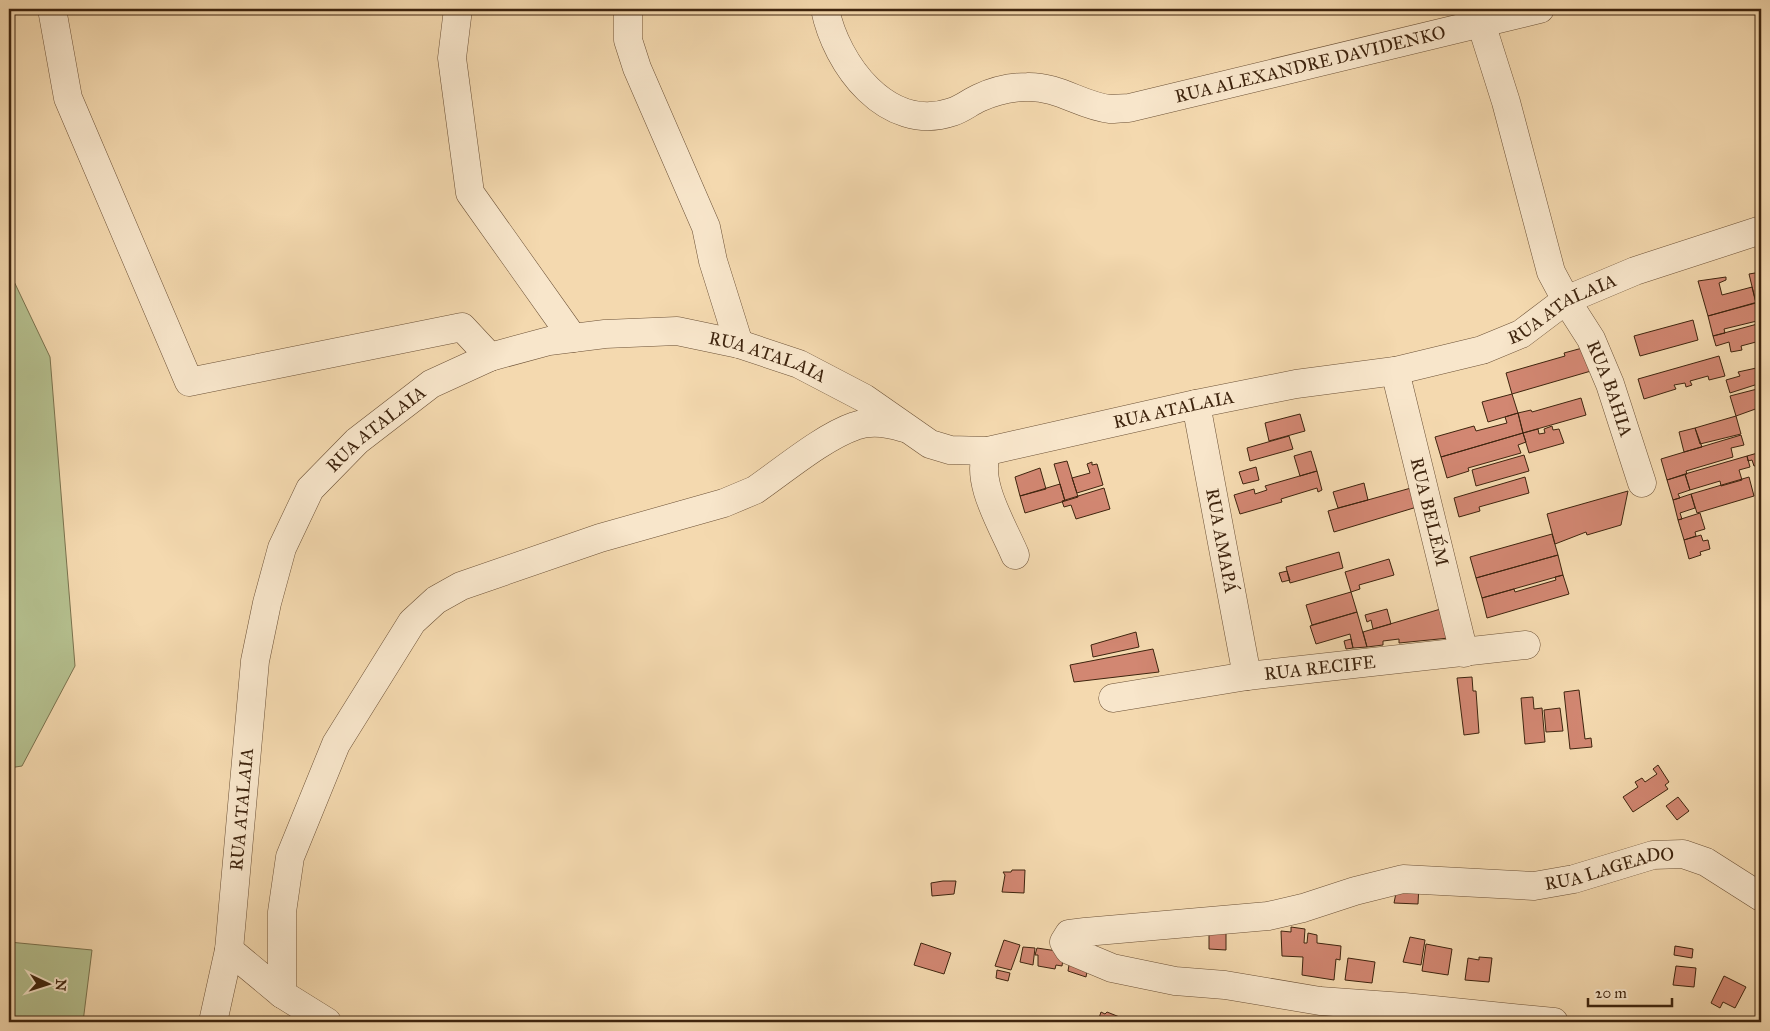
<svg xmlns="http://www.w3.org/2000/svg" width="1770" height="1031" font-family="'IM FELL Great Primer',serif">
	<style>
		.green { fill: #b5c08f; stroke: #7a724e }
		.building { fill: #d28772; stroke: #3e240e }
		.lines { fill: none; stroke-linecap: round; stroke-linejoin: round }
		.minor-casing { stroke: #6c5136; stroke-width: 29 }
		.minor { stroke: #f8e6cb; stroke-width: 28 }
		.labels { text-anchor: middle; stroke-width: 5; stroke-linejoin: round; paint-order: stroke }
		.street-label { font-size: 18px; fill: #3e240e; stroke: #f8e6cb }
	</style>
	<rect width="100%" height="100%" fill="#f4d9af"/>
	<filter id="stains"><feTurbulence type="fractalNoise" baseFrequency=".004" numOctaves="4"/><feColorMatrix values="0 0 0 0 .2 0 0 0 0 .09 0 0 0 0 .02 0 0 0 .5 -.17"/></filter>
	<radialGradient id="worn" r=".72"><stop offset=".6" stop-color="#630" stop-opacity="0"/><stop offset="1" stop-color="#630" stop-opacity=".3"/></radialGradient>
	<path class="green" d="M9,271l41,86 25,309 -53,100 -13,2z
		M9,942l83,8 -9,72h-74z"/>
	<path class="building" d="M1761,272v29l-5,2 -7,-29z
		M1726,277v3l-7,3 3,12 30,-8 4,16 -48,13 -10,-35z
		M1761,301v19l-37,9 1,4 -12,3 -5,-20z
		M1693,320l5,20 -58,16 -6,-20z
		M1761,323v21l-4,2 -1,-4 -15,4 1,4 -11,2 -2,-10 -13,4 -3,-10z
		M1586,347l5,24 -79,23 -6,-21 59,-17 -1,-3z
		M1719,356l6,20 -16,4 -1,-4 -18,5 2,4 -6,2 -1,-4 -11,2 2,4 -32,10 -6,-20z
		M1761,367v16l-31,10 -4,-13 14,-4 -2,-4z
		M1761,388v19l-25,9 -6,-20z
		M1512,394l6,19 -30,9 -6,-20z
		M1581,398l5,17 -63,18 -5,-20 13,-3 1,2z
		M1518,413l5,20 -82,24 -6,-20 39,-11 2,5 31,-8 -2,-6z
		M1300,414l5,17 -36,10 -4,-18z
		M1736,416l5,18 -41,10 -5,-16z
		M1552,426l1,4 6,-1 5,14 -35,10 -6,-20 15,-4 1,5 6,-1 -1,-4z
		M1695,428l7,19 -18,5 -5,-20z
		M1523,433l3,9 -8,3 3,8 -53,15 1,3 -22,7 -6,-21z
		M1741,435l3,10 -13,3 2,9 -47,14 1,3 -20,6 -6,-21z
		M1289,436l4,13 -43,12 -3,-13z
		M1311,451l6,20 -17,5 -6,-20z
		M1761,452v18l-1,-5 -6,1 -2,-6 -4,1 -1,-5z
		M1524,455l5,16 -53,15 -4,-16z
		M1747,456l3,11 -11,3 3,10 -21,6 -1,-5 -30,9 -5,-16z
		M1067,461l11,36 -13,4 -11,-37z
		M1092,462v3l5,-1 6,21 -26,8 -5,-15 18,-5 -3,-9z
		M1256,467l3,13 -16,4 -4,-12z
		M1040,468l6,21 -26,7 -5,-19z
		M1317,471l5,19 -4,2 -1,-4 -36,11 1,3 -42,12 -6,-19 20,-6 1,5 12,-4 -2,-4z
		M1685,474l5,16 -12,4 2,4 -7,2 -6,-20z
		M1525,477l4,16 -50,14 1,4 -21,6 -5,-19z
		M1749,477l5,19 -57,17 -6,-19z
		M1364,483l4,17 -30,8 -5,-16z
		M1060,484l5,17 -40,12 -5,-17z
		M1104,488l6,21 -34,10 -5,-14 -7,2 -2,-6z
		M1411,488l6,19 -83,25 -6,-21z
		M1628,491l-7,34 -34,10 -1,-3 -31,12 -8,-30z
		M1691,494l4,14 -15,5 2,6 -4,1 -5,-20z
		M1700,513l5,16 -10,3 1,4 -12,4 -6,-20z
		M1552,534l6,21 -82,23 -6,-21z
		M1701,535l2,6 5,-1 2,9 -10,3 1,3 -12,4 -5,-19z
		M1339,552l4,16 -53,15 -4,-16z
		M1558,555l5,20 -81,23 -6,-20z
		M1389,559l5,16 -35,10 1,4 -9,3 -6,-20z
		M1287,571l3,9 -8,2 -3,-9z
		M1563,575l6,19 -82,24 -5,-20 32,-9 1,3 41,-12 -1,-3z
		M1351,592l6,20 -45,13 -6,-20z
		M1444,608l5,30 -50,5v-4l-16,2v4l-16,2 -4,-15z
		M1387,609l4,15 -18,5 -2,-9 -4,2 -2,-7z
		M1357,612l10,35 -14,1 -3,-14 -34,10 -6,-18z
		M1136,632l3,15 -46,10 -2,-12z
		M1351,639l2,9 -7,1 -2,-8z
		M1153,649l6,23 -85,10 -4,-17z
		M1472,677l1,14h3l3,42 -15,2 -7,-57z
		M1579,690l6,49 6,-1 1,9 -22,2 -6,-57z
		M1533,697l1,12 8,-1 3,34 -20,2 -4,-46z
		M1560,708l3,23 -17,1 -2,-22z
		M1658,765l11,17 -4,3 3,4 -35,23 -10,-15 15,-10 -3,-5 7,-4 3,4 12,-8 -4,-5z
		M1678,797l11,14 -12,9 -11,-14z
		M1012,870h13l-1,23 -22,-1 3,-17 -2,-3h8z
		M943,881h13l-2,13 -22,2 -1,-13z
		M1419,884l-1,20 -24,-1 3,-15z
		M1291,927l14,2 -1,14h3l1,-10 9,2v8l24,3 -1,14 -4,-1 -2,21 -32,-5 1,-18 -21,-1 -1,-25 10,1z
		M1209,932h17v18l-17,-1z
		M1410,937l15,3 -4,25 -18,-3z
		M1004,940l16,5 -9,25 -16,-4z
		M921,943l30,10 -7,21 -30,-9z
		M1426,944l26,5 -4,26 -26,-4z
		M1675,946l18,3 -1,9 -18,-3z
		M1023,947l12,1 -2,17 -13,-3z
		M1037,948l27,4 -2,14 -6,-1 -1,4 -17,-3v-11h-3z
		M1479,957l13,1 -3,24 -24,-2 3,-22 11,2z
		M1348,958l27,4 -3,21 -27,-3z
		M1070,959l18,7 -2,11 -18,-6z
		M1676,966l20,2 -2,19 -21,-2z
		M997,970l13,3 -2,8 -12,-3z
		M1724,976l22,11 -11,21 -12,-6 -3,6 -9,-5z
		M1101,1012l4,2 2,-2 20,8 -24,2 1,-2 -5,-2z"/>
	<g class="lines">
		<defs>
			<g id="minor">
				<path d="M52,9l16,89 121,284 273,-55 28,30"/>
				<path d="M458,9l-6,49 18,135 103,145"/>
				<path d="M628,9v31l9,28 69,159 7,34 26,83"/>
				<path id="s1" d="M825,9c11,55 62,125 127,103 10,-3 18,-10 27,-14 15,-7 31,-11 48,-11 32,-1 54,19 83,22 6,0 13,-1 19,-1l411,-99"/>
				<path id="s2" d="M1481,23l25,79 45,170 15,28 25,39 19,45 32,99"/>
				<path id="s3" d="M1395,371l69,282"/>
				<path id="s4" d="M1196,404l51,272"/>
				<path d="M988,451c-15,28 16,77 27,104"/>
				<path id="s5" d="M1113,698l134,-22 279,-31"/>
				<path d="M229,950l53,44 45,28"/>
				<path d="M282,994v-82l8,-55 46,-113 76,-122 24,-22 25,-14 139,-48 124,-35 31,-13c29,-20 68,-53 100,-64 16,-6 34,-3 49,2"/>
				<path id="s6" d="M213,1022l16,-72 26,-289 12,-58 15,-55 28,-59 47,-48 74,-57 59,-27 59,-16 56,-7 72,-3 62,13 60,20 65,34 66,46 20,6 38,1 208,-47 100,-20 99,-13 87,-21 39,-16 45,-34 69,-29 126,-41"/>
				<path id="s7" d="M1554,1022l-150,-15 -84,-6 -95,-16 -50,-4 -63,-13 -43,-18 -5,-8 5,-8 16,-2 183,-16 35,-8 52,-17 48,-12 131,7 40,-7 79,-24 30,-1 23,8 55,35"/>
			</g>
		</defs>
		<use href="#minor" class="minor-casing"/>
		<use href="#minor" class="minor"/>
	</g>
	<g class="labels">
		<g class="street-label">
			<text dy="6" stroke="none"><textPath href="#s1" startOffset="556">RUA ALEXANDRE DAVIDENKO</textPath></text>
			<text dy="6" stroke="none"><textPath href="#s6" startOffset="1895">RUA ATALAIA</textPath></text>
			<text dy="6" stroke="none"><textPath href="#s6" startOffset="1055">RUA ATALAIA</textPath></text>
			<text dy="6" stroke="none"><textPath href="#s2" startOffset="390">RUA BAHIA</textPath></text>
			<text dy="6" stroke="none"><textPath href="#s6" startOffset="1490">RUA ATALAIA</textPath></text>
			<text dy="6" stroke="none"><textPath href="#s6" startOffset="635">RUA ATALAIA</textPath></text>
			<text dy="6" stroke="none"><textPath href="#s3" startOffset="145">RUA BELÉM</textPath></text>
			<text dy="6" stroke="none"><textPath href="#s4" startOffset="139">RUA AMAPÁ</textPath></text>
			<text dy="6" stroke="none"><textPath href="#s5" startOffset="209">RUA RECIFE</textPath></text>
			<text dy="6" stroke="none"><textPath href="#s6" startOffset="215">RUA ATALAIA</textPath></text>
			<text dy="6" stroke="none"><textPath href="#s7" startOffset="1060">RUA LAGEADO</textPath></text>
		</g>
	</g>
	<rect width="1770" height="1031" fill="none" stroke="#f4d9af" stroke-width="30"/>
	<rect x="10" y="10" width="1750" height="1011" fill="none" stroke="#3e240e" stroke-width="2.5"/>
	<rect x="15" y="15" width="1740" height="1001" fill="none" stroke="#3e240e"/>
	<g transform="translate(48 984) rotate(94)" stroke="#f8e6cb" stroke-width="4" paint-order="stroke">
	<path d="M0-4L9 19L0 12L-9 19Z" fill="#3e240e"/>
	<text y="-8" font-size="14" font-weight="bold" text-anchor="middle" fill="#3e240e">N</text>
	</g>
	<path d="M1588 998v8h84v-8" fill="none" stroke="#3e240e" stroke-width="2.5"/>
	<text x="1595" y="998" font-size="15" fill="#3e240e" stroke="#f8e6cb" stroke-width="4" paint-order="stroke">20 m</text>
	<rect width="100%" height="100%" filter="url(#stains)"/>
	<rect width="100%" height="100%" fill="url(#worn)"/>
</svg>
